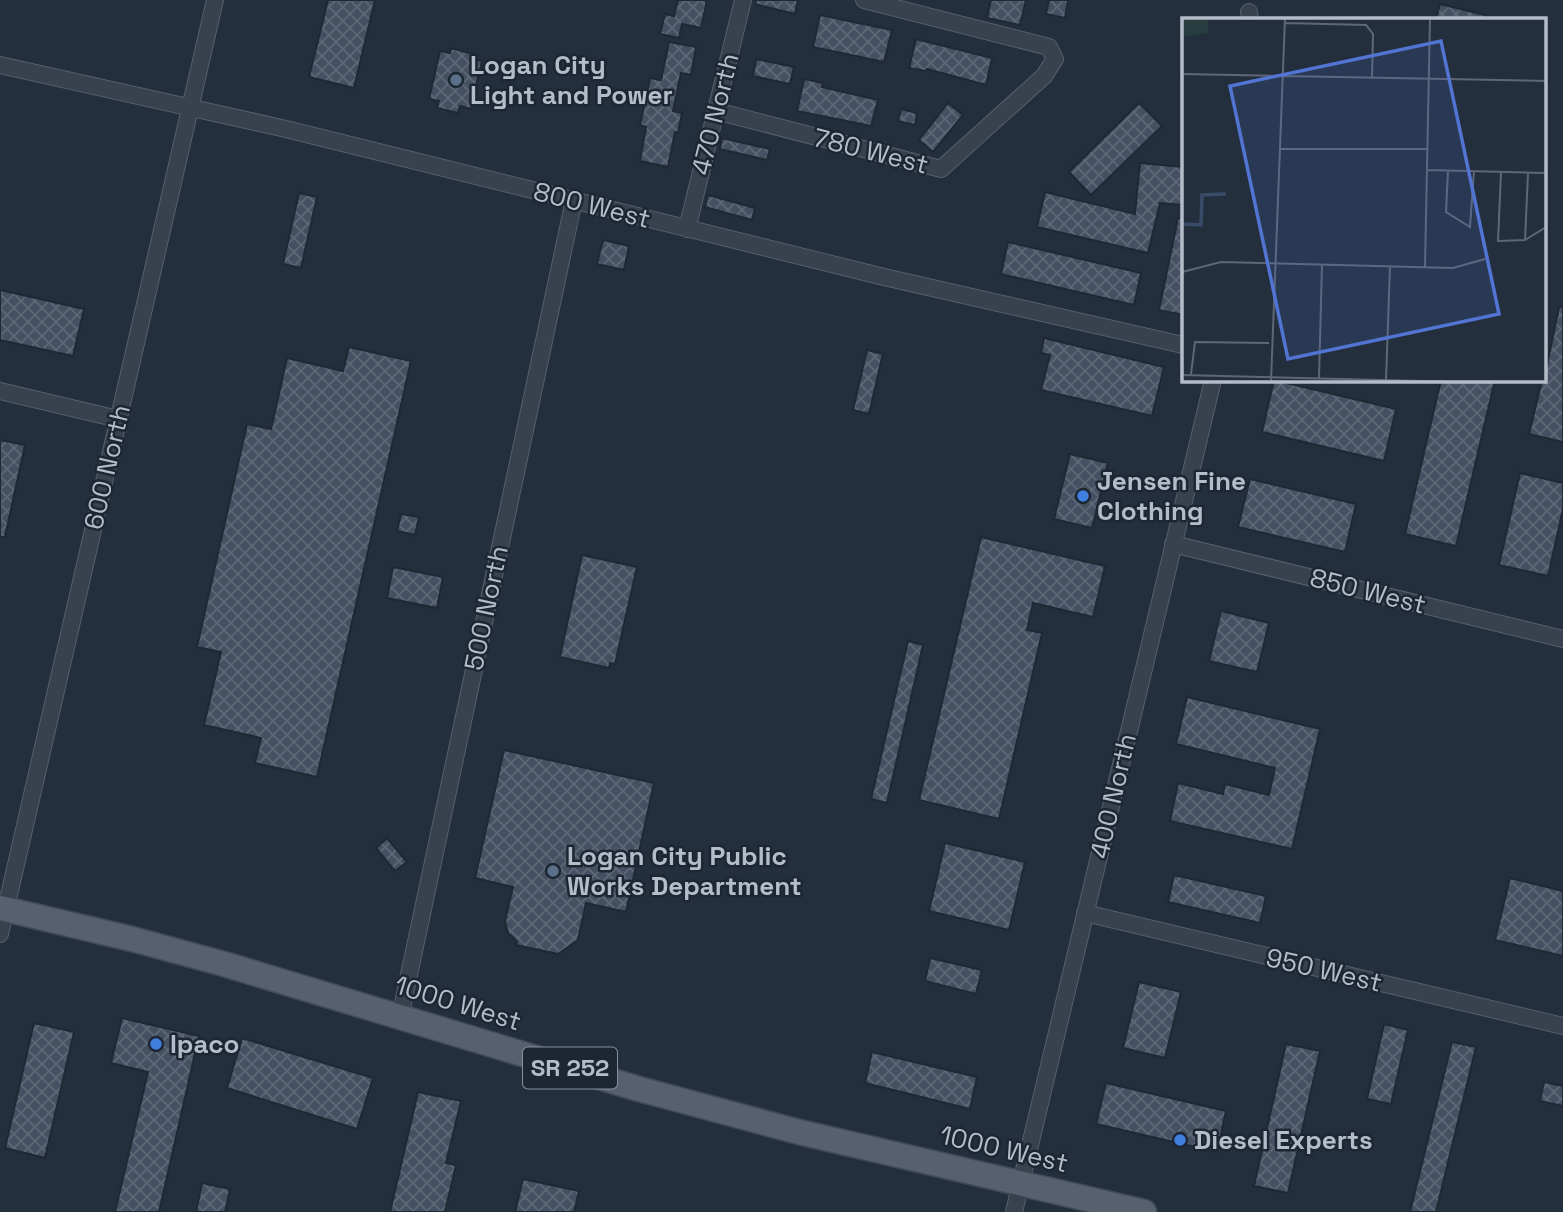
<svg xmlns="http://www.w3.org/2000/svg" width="1563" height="1212" font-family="'Space Grotesk',sans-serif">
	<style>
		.building { fill: url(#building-cross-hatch); stroke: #1f2835; stroke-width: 2 }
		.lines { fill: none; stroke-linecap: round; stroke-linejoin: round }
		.minor-casing { stroke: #565f6c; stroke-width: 18 }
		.primary-casing { stroke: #414a57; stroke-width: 27 }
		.minor { stroke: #38414e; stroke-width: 16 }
		.primary { stroke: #56606e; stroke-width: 24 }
		.service-dot { fill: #5c6f8a; stroke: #1d2633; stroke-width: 2.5 }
		.shop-dot { fill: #3f7fe0; stroke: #1d2633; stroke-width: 2.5 }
		.labels { text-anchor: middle; stroke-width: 5; stroke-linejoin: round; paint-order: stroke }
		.shield { fill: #1d2633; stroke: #878f9c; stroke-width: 2 }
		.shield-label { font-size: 24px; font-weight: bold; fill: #b4bcc9 }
		.poi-label { font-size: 26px; font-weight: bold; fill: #b4bcc9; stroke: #1d2633; text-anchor: start }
		.street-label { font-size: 26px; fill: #b4bcc9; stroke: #1d2633 }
		.inset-river { fill: none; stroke: #394c67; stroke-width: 3.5 }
		.inset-road { fill: none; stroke: #5e6776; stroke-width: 2 }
		.view { fill: #5274d3; fill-opacity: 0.15; stroke: #5274d3; stroke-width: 3.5 }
		.inset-edge { fill: none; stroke: #b4bcc9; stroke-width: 3.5 }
	</style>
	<defs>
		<pattern id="building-cross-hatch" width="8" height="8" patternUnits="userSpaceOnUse" patternTransform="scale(1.75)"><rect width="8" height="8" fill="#455162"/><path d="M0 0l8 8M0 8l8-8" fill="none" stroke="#5d6877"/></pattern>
	</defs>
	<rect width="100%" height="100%" fill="#242f3e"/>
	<path class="building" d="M328,0h47l-21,88 -45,-11z
		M678,0h29l-6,28 -19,-4 -3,14 -19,-4 5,-20 9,2z
		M756,0h42l-3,14 -40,-10z
		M991,0h35l-6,25 -33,-7z
		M1049,0h19l-3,18 -19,-4z
		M1440,4l45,11v4h-49z
		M820,15l72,15 -8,32 -71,-15z
		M916,39l76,19 -6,27 -59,-16 -1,2 -17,-3z
		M669,42l27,5 -5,28 -10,-2 -8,38 9,2 -4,20 -3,-1 -7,35 -28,-6 6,-34 -6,-2 10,-47 11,2z
		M451,48l22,6 -1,5 10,2 -11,48 -11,-3 -2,7 -21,-5 2,-7 -10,-2 11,-48 10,2z
		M756,59l38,8 -4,17 -37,-8z
		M804,79l19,4 -1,4 56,13 -7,26 -74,-15z
		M948,103l15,12 -30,37 -14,-12z
		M1139,103l23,23 -71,69 -22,-23z
		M901,109l16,4 -2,12 -17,-4z
		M722,138l48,11 -3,11 -47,-11z
		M1140,163l43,4v38l-23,-2 -12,50 -111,-26 8,-35 90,22z
		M299,193l18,4 -16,71 -18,-4z
		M708,195l47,13 -3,12 -47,-13z
		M1178,218l5,1v96l-24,-5z
		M603,240l26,6 -5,24 -27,-6z
		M1008,242l133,31 -7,32 -133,-31z
		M0,290l84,19 -11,47 -73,-16z
		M1559,307h4v135l-34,-8 13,-54h2z
		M1044,338l120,29 -12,49 -111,-26 9,-35 -9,-2z
		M349,347l62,14 -94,416 -62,-14 6,-25 -57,-13 17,-73 -24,-5 50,-223 24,5 16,-71 56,13z
		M867,350l16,4 -14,60 -16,-4z
		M1274,380l122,29 -12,52 -122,-29z
		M1441,380h54l-39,166 -51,-12z
		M0,440l25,5 -20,92h-5z
		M1070,454l38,9 -16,65 -38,-9z
		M1520,473l43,10v26l-15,67 -49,-11z
		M1250,479l106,25 -11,48 -107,-25z
		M401,514l18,3 -4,18 -18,-4z
		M981,537l124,29 -12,51 -60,-14 -6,27 15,3 -43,186 -80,-19z
		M582,555l55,12 -22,97 -5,-1 -1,5 -49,-11z
		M393,567l50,10 -6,31 -50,-10z
		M1221,611l48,12 -12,49 -48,-11z
		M908,641l15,4 -36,158 -16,-4z
		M1187,697l133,32 -28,120 -122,-28 8,-38 45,11 2,-10 44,11 6,-27 -99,-24z
		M504,750l150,33 -28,129 -40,-9 -8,37 -20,14 -42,-9 1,-4 -9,-8 -3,-12 8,-34 -38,-9z
		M387,838l20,24 -12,9 -19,-23z
		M945,843l80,19 -16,68 -80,-19z
		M1174,875l92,21 -6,27 -92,-21z
		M1510,878l53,13v65l-68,-16z
		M930,958l52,12 -6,24 -51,-13z
		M1139,982l42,10 -16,66 -42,-10z
		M122,1018l77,18 -40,176h-44l33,-140 -37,-9z
		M34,1023l40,9 -29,126 -40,-10z
		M1384,1024l24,6 -17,74 -24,-5z
		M242,1038l131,40 -16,51 -130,-41z
		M1452,1042l24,5 -40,165h-26z
		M1286,1044l34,7 -32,142 -34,-7z
		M872,1052l105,25 -7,32 -105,-26z
		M1544,1082l19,4v20l-23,-5z
		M1106,1083l120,28 -9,41 -121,-28z
		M418,1092l43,9 -15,62 10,2 -11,47h-55z
		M523,1179l56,12 -5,21h-59z
		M202,1183l28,6 -5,23h-29z"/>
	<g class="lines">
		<defs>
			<path id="minor" d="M1249,12l1,7
				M0,65l286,64 598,148 299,68
				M716,111l225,58 103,-93 11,-17 -6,-12 -185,-47
				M687,229l56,-229
				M0,391l118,28
				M1173,544l390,95
				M1085,913l478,113
				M0,934l215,-934
				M400,1017l174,-817
				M1014,1212l199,-832"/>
			<path id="primary" d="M0,908l132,31 92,25 415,125 160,43 345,80"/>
		</defs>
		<use href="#minor" class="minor-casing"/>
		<use href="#primary" class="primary-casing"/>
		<use href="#minor" class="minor"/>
		<use href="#primary" class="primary"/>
	</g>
	<g class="service-dot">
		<circle cx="456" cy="80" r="7"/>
		<circle cx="553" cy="871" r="7"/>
	</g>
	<g class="shop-dot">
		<circle cx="1083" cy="496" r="7"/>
		<circle cx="156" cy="1044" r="7"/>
		<circle cx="1180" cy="1140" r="7"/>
	</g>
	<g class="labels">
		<rect class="shield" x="523" y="1047.5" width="94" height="41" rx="5"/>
		<g class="shield-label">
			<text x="570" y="1076">SR 252</text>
		</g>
		<g class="poi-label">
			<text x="470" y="74">Logan City<tspan x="470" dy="30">Light and Power</tspan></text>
			<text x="1097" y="490">Jensen Fine<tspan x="1097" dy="30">Clothing</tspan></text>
			<text x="567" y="865">Logan City Public<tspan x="567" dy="30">Works Department</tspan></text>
			<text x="170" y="1053">Ipaco</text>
			<text x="1194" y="1149">Diesel Experts</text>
		</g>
		<g class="street-label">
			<text transform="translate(715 114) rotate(-76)" y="9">470 North</text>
			<text transform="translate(871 151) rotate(14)" y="9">780 West</text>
			<text transform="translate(592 205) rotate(14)" y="9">800 West</text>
			<text transform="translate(107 467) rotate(-77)" y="9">600 North</text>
			<text transform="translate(1368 591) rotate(14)" y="9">850 West</text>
			<text transform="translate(486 608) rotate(-78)" y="9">500 North</text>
			<text transform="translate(1113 796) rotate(-77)" y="9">400 North</text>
			<text transform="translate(1324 970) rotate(13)" y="9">950 West</text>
			<text transform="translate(458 1003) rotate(17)" y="9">1000 West</text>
			<text transform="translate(1004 1149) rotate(13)" y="9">1000 West</text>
		</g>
	</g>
	<g transform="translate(1182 18)">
		<rect width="364" height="364" fill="#242f3e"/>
		<path d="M0,0h26v15l-26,4z" fill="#263c3f"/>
		<path class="inset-river" d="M0,206l19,1 1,-30 24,-1"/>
		<path class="inset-road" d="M103,5l81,2 7,9 -1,44M0,56l364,7M97,131h148M245,152l119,3M266,152l-2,42 24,15 4,-56M319,154l-3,69 27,-1 21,-13M343,222l3,-67M243,249l5,-249M0,254l39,-10 232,6 32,-9M9,356l4,-32 74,1M0,357l280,7M137,360l3,-114M204,362l4,-114M89,363l14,-363"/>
		<path class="view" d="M259,23l58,273 -211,45 -58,-273z"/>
		<rect width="364" height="364" class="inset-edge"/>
	</g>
</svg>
